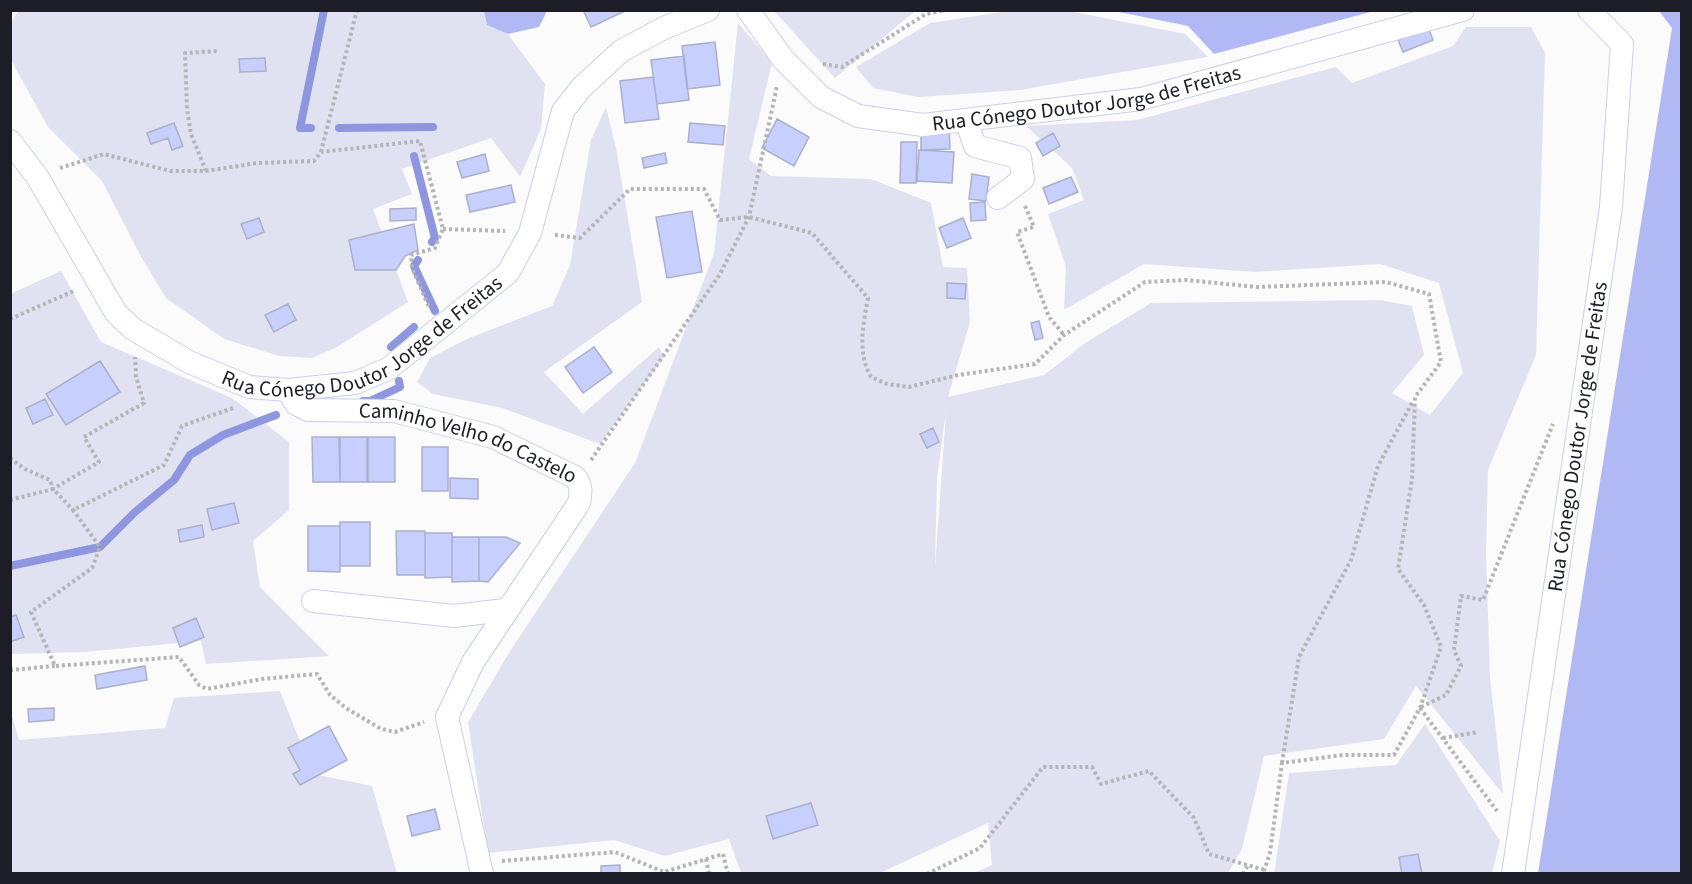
<svg xmlns="http://www.w3.org/2000/svg" width="1692" height="884" font-family="'Source Sans 3',sans-serif">
	<style>
		.green { fill: #e0e2f1; fill-rule: evenodd }
		.forest { fill: #b1b9f5 }
		.lines { fill: none; stroke-linecap: round; stroke-linejoin: round }
		.stream { stroke: #8d96de; stroke-width: 8 }
		.building { fill: #c7cffc; stroke: #abb0ca; stroke-width: 1.5 }
		.street-casing { stroke: #cacfea; stroke-width: 24 }
		.path { stroke: #b5b5b8; stroke-width: 4; stroke-dasharray: 3 3; stroke-linecap: butt }
		.street { stroke: #fff; stroke-width: 22 }
		.labels { text-anchor: middle; stroke-width: 4.5; stroke-linejoin: round; paint-order: stroke }
		.street-label { font-size: 21px; fill: #1c1d27; stroke: #fff }
	</style>
	<rect width="100%" height="100%" fill="#fbfbfb"/>
	<path class="green" d="M19,10l465,1 3,14 21,9 37,50 -4,45 -21,48 -29,-39 -89,31 10,25 -39,15 35,93 -71,45 -25,11 -33,-2 -55,-17 -58,-41 -26,-43 -38,-74 -54,-54 -37,-67 -1,-37z
		M1015,10l54,1 116,23 23,23 -188,33 -102,7 -45,-9 -17,-21 74,-44z
		M774,11h141l-80,67z
		M738,23l34,40 -23,96 22,17 100,3 60,24 12,64 24,1 3,54 -22,75 96,-22 41,-32 66,-40 229,-3 32,6 12,49 -32,38 38,22 33,-42 -24,-90 -59,-19 -125,8 -111,-8 -80,46 2,-43 -18,-53 36,-14 -12,-32 -46,-42 111,-6 199,-53 16,16 101,-37 13,-19h65l14,26 -9,302 -48,115 -2,82 4,126 13,116 -87,-108 -32,53 -120,17 -22,93 -14,24h-254l18,-8 -4,-42 -108,50h-139l-12,-34 -64,17 -51,-16 -126,13 -20,-131 44,-74 123,-185 79,-210zM946,412l-11,156 2,-90z
		M606,107l10,41 26,154 -98,70 39,42 76,-67 5,10 -64,87 -98,-36 -69,-14 -16,-12 13,-24 39,-20 83,-32 18,-41 21,-125z
		M61,271l40,71 131,56 57,44v68l-36,31 7,46 69,69 -123,8 -5,-23 -117,11 -73,2 -1,-360z
		M280,691l33,83 59,12 25,87h-386l-1,-164 9,31 146,-12 9,-30z
		M1425,724l75,117 -8,32 -218,1 15,-101 107,-8z"/>
	<path class="forest" d="M484,11v-1l63,1 -8,16 -31,7 -21,-9z
		M1114,11h260l-160,43 -26,-28z
		M1659,11h23l-1,862h-143l134,-845z"/>
	<g class="lines">
		<path class="stream" d="M311,128h-11l24,-118
			M339,128l94,-1
			M414,156l21,82 -3,4
			M418,260l-4,6 21,45
			M391,347l23,-20
			M363,401h7l30,-14 -1,-6
			M10,566l90,-19 35,-35 39,-32 16,-25 33,-20 53,-20"/>
	</g>
	<path class="building" d="M583,10h44l-36,17z
		M1428,27l5,13 -30,12 -5,-12z
		M715,42l5,43 -33,4 -5,-43z
		M684,56l5,44 -32,4 -6,-44z
		M265,58l1,13 -26,1 -1,-13z
		M653,77l6,42 -34,4 -5,-42z
		M777,119l32,18 -15,29 -32,-18z
		M174,123l9,23 -11,4 -4,-12 -17,6 -4,-11z
		M690,123l35,3 -2,19 -35,-3z
		M949,125l1,24 -29,1v-24z
		M1053,133l7,13 -17,10 -7,-13z
		M901,142h16l-1,41h-16z
		M919,150l35,2 -2,31 -35,-2z
		M665,153l2,10 -23,5 -2,-10z
		M485,154l4,17 -27,7 -5,-16z
		M972,174l17,3 -3,24 -17,-2z
		M1071,177l7,15 -29,12 -6,-16z
		M511,185l4,17 -45,10 -4,-17z
		M985,202l1,18 -15,1 -1,-18z
		M416,208v12l-26,1v-12z
		M692,211l10,61 -35,6 -11,-61z
		M259,218l5,14 -17,7 -6,-15z
		M963,218l8,20 -24,10 -8,-20z
		M414,224l4,26 -13,6 -9,14h-41l-6,-30z
		M947,283l19,1 -1,15 -18,-1z
		M288,304l8,16 -22,12 -9,-17z
		M1039,321l4,17 -8,2 -4,-17z
		M594,347l18,25 -29,21 -18,-26z
		M100,361l20,31 -54,33 -20,-31z
		M45,399l8,16 -20,9 -7,-16z
		M933,428l6,14 -12,6 -7,-14z
		M312,437h27l1,45h-27z
		M340,437h27v45h-27z
		M368,437h27v45h-27z
		M422,447h26v44h-26z
		M450,478l28,1v20l-28,-1z
		M234,503l5,20 -27,7 -5,-21z
		M340,522h30v44h-30z
		M202,525l2,12 -24,5 -2,-12z
		M308,526h32v46l-32,-1z
		M396,531h29v44h-28z
		M425,533h27v44l-27,1z
		M452,537h27v44l-27,1z
		M479,537h27l14,6 -32,39 -9,-1z
		M16,615l8,22 -14,5v-25z
		M196,618l8,19 -24,10 -7,-19z
		M145,666l2,14 -50,9 -2,-14z
		M54,708v12l-25,2 -1,-13z
		M329,726l18,34 -47,25 -7,-11 7,-4 -12,-22z
		M811,803l7,22 -45,14 -7,-23z
		M435,809l5,20 -28,7 -5,-20z
		M1418,854l4,20h-20l-3,-17z
		M620,865v9h-19v-8z"/>
	<g class="lines">
		<defs>
			<g id="street">
				<path id="s1" d="M748,10l35,49 38,38 37,19 65,9 218,-26 322,-89"/>
				<path d="M966,120l9,26 45,12 3,21 -25,19"/>
				<path id="s2" d="M10,141l28,37 78,135 17,16 56,33 60,25 39,3 67,-7 33,-14 120,-96 22,-40 33,-122 18,-23 40,-37 43,-23 44,-18"/>
				<path id="s3" d="M288,390l8,14 12,6 86,1 99,26 82,40c7,8 6,16 4,26l-106,159 -26,55 35,157"/>
				<path d="M313,601l141,15 51,-6"/>
				<path id="s4" d="M1513,874l98,-667 11,-163 -33,-34"/>
			</g>
		</defs>
		<use href="#street" class="street-casing"/>
		<path class="path" d="M823,64l19,3 84,-53 20,-4
			M321,152l36,-142
			M60,168l44,-14 66,17h36l51,-8 57,-2 7,-9 99,-11 23,88 -8,19 -24,7 1,13 17,39
			M206,171l-15,-37 -4,-25 -2,-56 34,-2
			M1025,206l9,21 -17,5 32,85 15,18
			M443,229l62,2
			M555,235l25,3 50,-49h74l16,31 29,-3 63,16 56,65c-5,27 -11,55 3,79l16,7 22,3 49,-12 77,-11 29,-29 81,-53 41,-2 71,7 129,-5 43,12 12,68 -26,35 -3,82 -14,90 26,36 17,42 -21,61 -26,47h-51l-61,8 -12,90 -7,21
			M10,319l66,-29
			M233,408l-51,18 -18,39 -91,45 27,37 -8,21 -61,44 24,54 124,-9 20,28 8,4 55,-10 55,-5 13,21 16,13 35,21 14,3 29,-10
			M10,458l15,11 25,11 3,9 46,-27 -15,-25 60,-34 -8,-26 -1,-20
			M591,460l129,-186 29,-57 28,-131
			M10,500l43,-11 20,21
			M10,670l45,-4
			M1421,707l25,-12 15,-29 -7,-16 7,-54 22,4 70,-176
			M1420,708l77,103
			M1443,738l35,-6
			M1282,763l17,-106 52,-97 27,-94 35,-65
			M706,859l3,15
			M502,861l113,-9 49,20 59,-18 5,20
			M927,874l53,-26 63,-81h49l9,17 48,-13 45,47 15,36 56,16
			M1243,874l5,-9"/>
		<use href="#street" class="street"/>
	</g>
	<g class="labels">
		<g class="street-label">
			<text dy="7" stroke="none"><textPath href="#s1" startOffset="387">Rua Cónego Doutor Jorge de Freitas</textPath></text>
			<text dy="7" stroke="none"><textPath href="#s2" startOffset="484">Rua Cónego Doutor Jorge de Freitas</textPath></text>
			<text dy="7" stroke="none"><textPath href="#s4" startOffset="442">Rua Cónego Doutor Jorge de Freitas</textPath></text>
			<text dy="7" stroke="none"><textPath href="#s3" startOffset="195">Caminho Velho do Castelo</textPath></text>
		</g>
	</g>
	<rect width="1692" height="884" fill="none" stroke="#1c1d27" stroke-width="24"/>
</svg>
